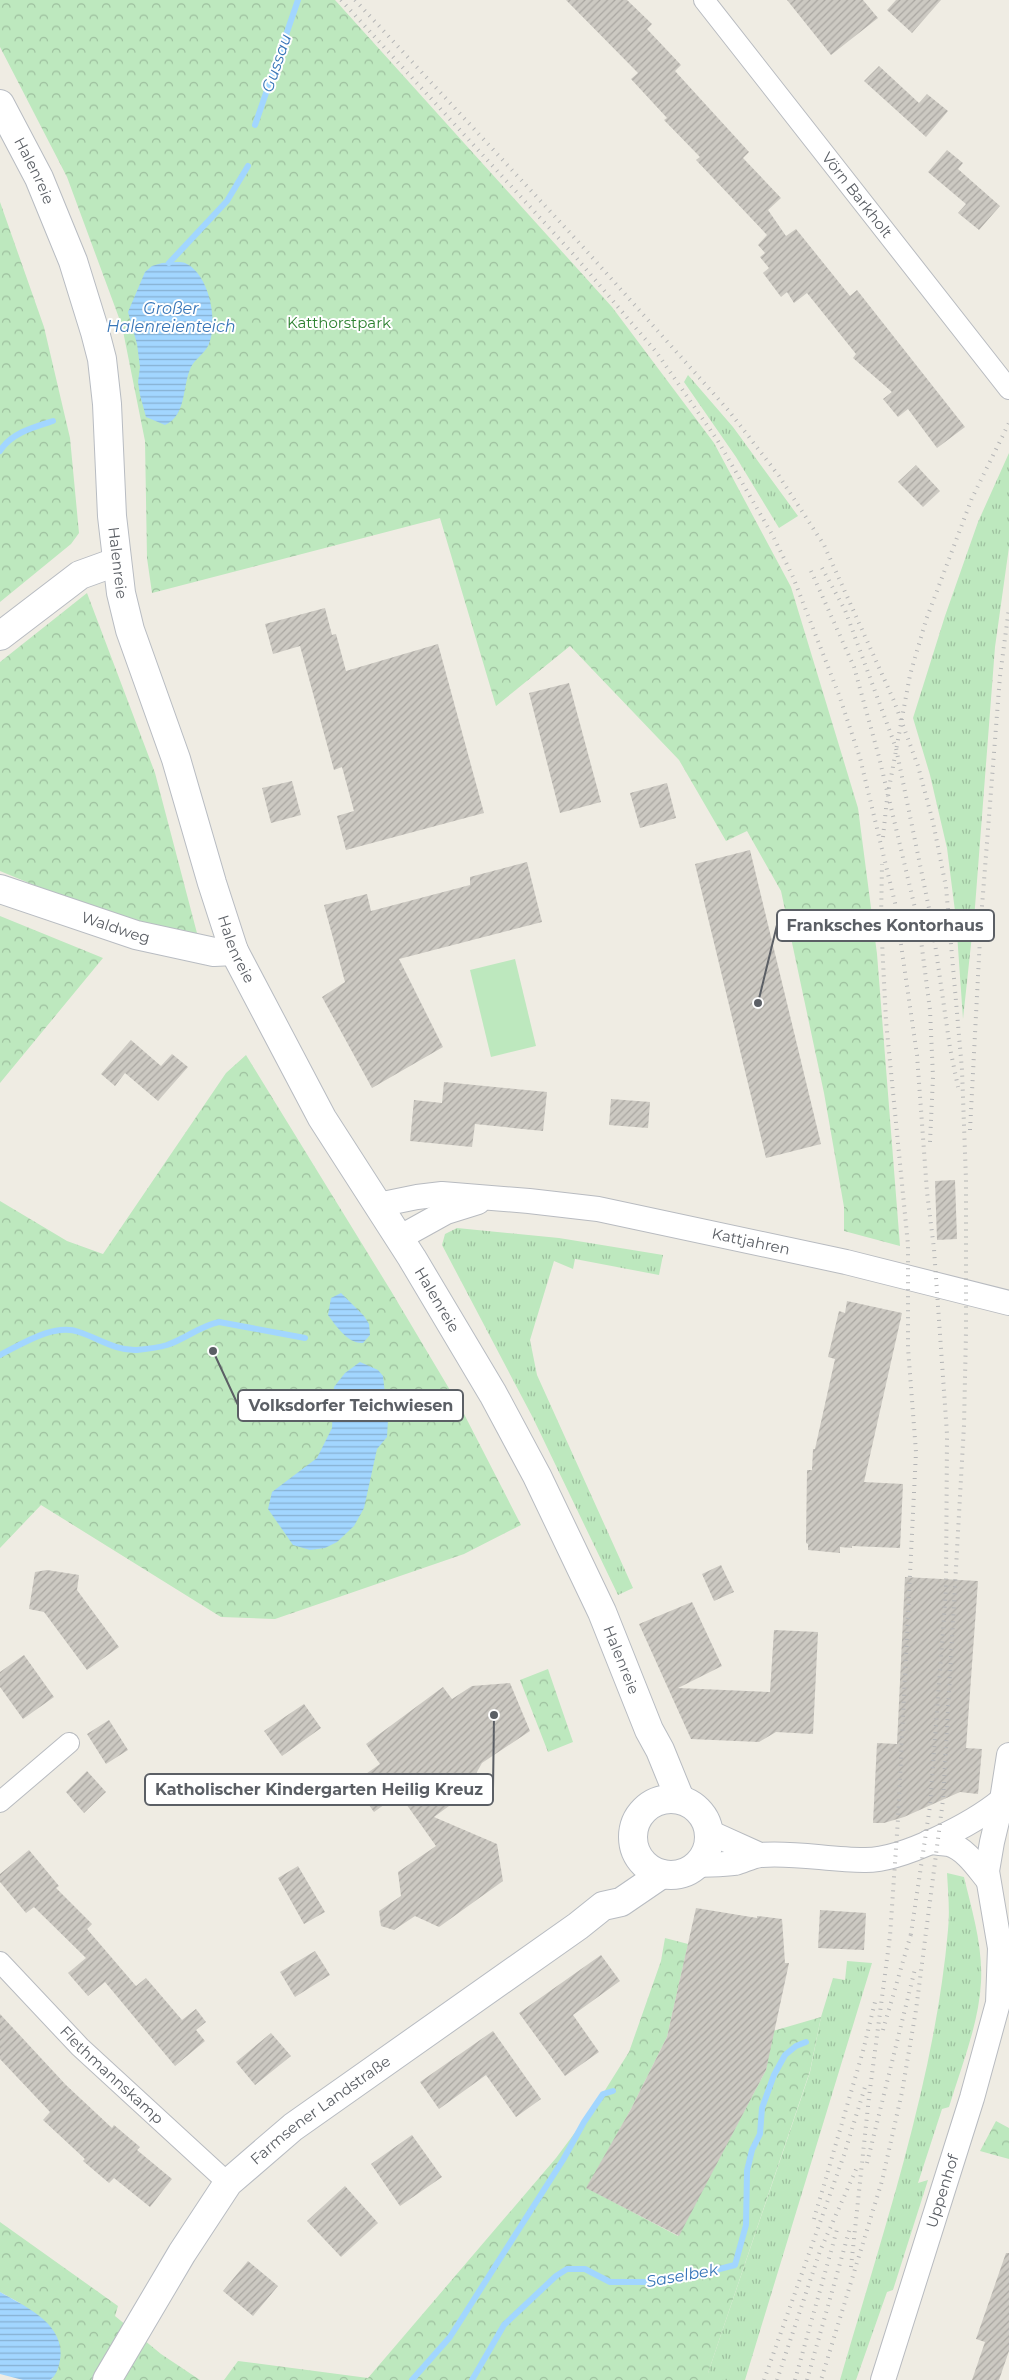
<svg xmlns="http://www.w3.org/2000/svg" width="1009" height="2380" font-family="Montserrat,sans-serif">
	<style>
		.grass { fill: url(#grass-tufts) }
		.park { fill: url(#park-crowns) }
		.pitch { fill: #bde8be }
		.water { fill: url(#water-rules) }
		.lines { fill: none; stroke-linecap: round; stroke-linejoin: round }
		.stream { stroke: #a2d6ff; stroke-width: 6 }
		.building { fill: url(#building-hatch) }
		.minor-casing { stroke: #b8bbc0; stroke-width: 22 }
		.tertiary-casing { stroke: #b8bbc0; stroke-width: 26 }
		.secondary-casing { stroke: #b8bcc2; stroke-width: 30 }
		.minor { stroke: #fff; stroke-width: 20 }
		.tertiary { stroke: #fff; stroke-width: 24 }
		.secondary { stroke: #fff; stroke-width: 28 }
		.rail { stroke: #b4b5b6; stroke-width: 4; stroke-dasharray: 1 6; stroke-linecap: butt }
		.labels { text-anchor: middle; stroke-width: 4; stroke-linejoin: round; paint-order: stroke }
		.street-label { font-size: 15px; fill: #5b5f65; stroke: #fff }
		.park-label { font-size: 15px; fill: #2e8232; stroke: #fff }
		.water-label { font-size: 16px; font-style: italic; fill: #3876b8; stroke: #fff }
		.leader { fill: none; stroke: #5b5f65; stroke-width: 2 }
		.callout-dot { fill: #5b5f65; stroke: #fff; stroke-width: 2 }
		.callout { fill: #fff; stroke: #5b5f65; stroke-width: 2 }
		.callout-label { font-size: 16px; text-anchor: middle; font-weight: bold; fill: #5b5f65 }
	</style>
	<defs>
		<pattern id="grass-tufts" width="24" height="20" patternUnits="userSpaceOnUse" patternTransform="scale(1.25)"><rect width="24" height="20" fill="#bde8be"/><path d="M3 7l-1-3M5 7V3M7 7l1-3M15 17l-1-3M17 17v-4M19 17l1-3" fill="none" stroke="#9dbf9e"/></pattern>
		<pattern id="park-crowns" width="20" height="18" patternUnits="userSpaceOnUse" patternTransform="scale(1.25)"><rect width="20" height="18" fill="#bde8be"/><path d="M2 6a3 3 0 1 1 6 0M12 15a3 3 0 1 1 6 0" fill="none" stroke="#9dbf9e"/></pattern>
		<pattern id="water-rules" width="6" height="5" patternUnits="userSpaceOnUse" patternTransform="scale(1.25)"><rect width="6" height="5" fill="#a2d6ff"/><path d="M0 2.5h6" fill="none" stroke="#87b1d2"/></pattern>
		<pattern id="building-hatch" width="6" height="6" patternUnits="userSpaceOnUse" patternTransform="scale(1.25)"><rect width="6" height="6" fill="#ccc9c2"/><path d="M-1 1l2-2M0 6l6-6M5 7l2-2" fill="none" stroke="#a9a6a1"/></pattern>
	</defs>
	<rect width="100%" height="100%" fill="#efece3"/>
	<path class="grass" d="M688,375l45,52 65,89 -19,12 -43,-71 -52,-75z
		M1009,453v94l-14,100 -20,260 -12,112 -7,-100 -9,-71 -17,-73 -17,-57 32,-102 33,-94z
		M457,1228l102,10 104,17 -4,20 -84,-16 -2,10 -19,-8 -24,79 7,35 96,213 -15,7 -85,-177 -91,-173 3,-11z
		M947,1873l17,4c8,34 19,69 17,105 -2,42 -20,85 -32,125l-7,2 -24,74 10,-3 -35,110 -6,2 -31,88h-16c42,-145 95,-300 108,-450 2,-19 0,-39 -1,-57z
		M847,1961l25,2 -127,417h-37v-7l102,-301 11,-55 12,-39 12,2z"/>
	<path class="park" d="M0,0h335l277,307 102,136 77,144 67,221 19,146 23,292 -56,-15v-24l-20,-114 -43,-202 -34,-60 -21,10 -47,-81 -109,-114 -74,60 -56,-188 -288,75 -5,-35 -2,-117 -23,-115 -55,-149 -67,-130z
		M0,202l44,125 26,111 9,95 -8,11 -71,58z
		M87,593l68,180 43,164 -82,-18 -116,-48v-209z
		M0,916l103,42 -103,125z
		M246,1055l145,236 72,121 58,113 -57,29 -189,65 -54,-2 -180,-112 -41,43v-347l67,40 36,13 123,-181z
		M548,1669l25,73 -25,10 -28,-72z
		M665,1938l23,6 -21,93 -36,72 -44,79 91,48 88,-166 7,-39 48,-14 -11,54 -102,302v7h-484l14,-19 130,17 188,-220 41,-55 32,-51 32,-91z
		M996,2121l13,7v31l-29,-8z
		M0,2222l118,84 -3,10 46,38 39,26h-150l3,-2 -33,-75 -20,-11z"/>
	<path class="pitch" d="M515,959l21,87 -45,11 -21,-87z"/>
	<path class="water" d="M162,263c6,0 17,-2 23,0 25,11 34,61 23,83 -4,8 -13,13 -17,21 -9,19 -4,48 -26,58l-19,-8 -6,-22 -2,-13 2,-15 -3,-23 -9,-32 17,-40 7,-6z
		M341,1293l23,23 5,8 1,11 -7,8c-15,1 -27,-17 -35,-28l3,-17z
		M360,1362l18,8 5,6 5,44 -1,17 -10,12 -13,59 -10,18 -17,16 -12,6 -15,2 -17,-5 -25,-36 4,-17 45,-34 15,-30 2,-41 11,-14z
		M0,2292c26,15 66,32 60,68 -1,7 -4,16 -10,20h-27l-23,-6z"/>
	<g class="lines">
		<path class="stream" d="M255,125l43,-125
			M169,263l58,-62 21,-35
			M0,451c11,-18 34,-24 53,-30
			M0,1355c22,-11 54,-32 79,-23 19,6 37,19 58,18 10,-1 20,-2 30,-5 18,-6 33,-19 52,-23l86,16
			M412,2380l38,-43 113,-177 21,-38 19,-28 10,-3
			M472,2380l32,-55 52,-49 11,-7h18l25,13h36l54,-8 35,-9 11,-40 1,-54 5,-21 8,-16 2,-26 12,-33 11,-20 11,-9 10,-4"/>
	</g>
	<path class="building" d="M566,0h61l25,24 -5,5 34,36 -6,6 74,81 -6,6 38,40 -13,12 18,26 10,-7 54,67 7,-6 108,137 -28,21 -29,-39 -10,8 -15,-18 9,-7 -39,-34 3,-4 -49,-61 -13,10 -7,-11 -6,5 -18,-24 6,-5 -9,-11 5,-4 -7,-8 9,-10 -71,-75 4,-3 -36,-37 3,-2 -36,-39 7,-6z
		M787,0h76l15,18 -47,37z
		M896,0h45l-29,33 -25,-23z
		M879,66l40,37 8,-9 21,17 -22,26 -62,-56z
		M947,150l16,13 -5,6 42,37 -21,24 -21,-17 8,-9 -38,-32z
		M916,465l24,26 -17,16 -25,-25z
		M325,608l7,27 4,-1 10,37 92,-27 46,169 -138,37 -9,-34 17,-5 -12,-44 -8,3 -34,-124 -27,8 -8,-30z
		M569,683l32,119 -41,11 -31,-120z
		M292,781l9,34 -30,8 -9,-35z
		M667,783l9,35 -36,10 -10,-35z
		M750,850l71,294 -55,14 -71,-294z
		M527,862l15,60 -143,37 44,88 -71,41 -50,-91 23,-15 -21,-77 43,-11 4,17 99,-26v-8z
		M131,1040l30,26 11,-12 16,13 -30,34 -33,-28 -10,13 -14,-12z
		M444,1082l103,10 -4,39 -68,-7 -3,23 -62,-6 4,-41 28,3z
		M611,1099l39,3 -2,26 -39,-3z
		M955,1180l2,59 -20,1 -2,-59z
		M847,1301l55,12 -38,169 39,2 -3,64 -48,-2v2l-12,-1v6l-32,-3v-6l-2,-1 1,-73h5l1,-21h2l20,-90 -7,-2 11,-46 6,2z
		M721,1565l13,27 -20,9 -12,-27z
		M47,1570l32,5 -2,15 42,57 -32,23 -43,-58 -15,-3 6,-37z
		M905,1577l73,4 -12,167 16,1 -4,45 -18,-2 -56,25 -20,6h-11l4,-80 20,1z
		M692,1602l30,64 -44,22 92,4 4,-62 44,2 -5,102 -37,-2 -17,10 -68,-3 -52,-115z
		M24,1655l30,42 -31,22 -23,-32v-15z
		M510,1683l20,48 -48,32 -18,32 -30,22 63,27 6,37 -64,46 -24,-11 -21,14 -13,-4 -2,-15 22,-15 -3,-24 38,-26 -37,-52 -25,18 -21,-29 27,-19 -14,-20 77,-57 9,12 20,-13z
		M304,1704l17,24 -39,28 -18,-25z
		M109,1720l19,30 -22,14 -19,-30z
		M87,1771l19,21 -22,21 -18,-21z
		M29,1850l30,36 -3,2 36,36 -5,5 49,57 10,-8 36,42 14,-11 10,13 -10,8 9,11 -30,25 -70,-84 -17,14 -20,-23 18,-15 -52,-51 -8,6 -26,-31v-8z
		M298,1866l27,46 -21,12 -26,-46z
		M696,1908l61,10v-2l25,3 3,44h4l-23,107 -87,166 -93,-48 45,-79 36,-72z
		M820,1910l46,3 -2,37 -46,-2z
		M315,1951l15,24 -35,22 -15,-25z
		M601,1955l19,26 -47,34 26,37 -34,24 -46,-63z
		M0,2014l66,71 46,43 2,-3 26,22 -3,3 35,29 -22,28 -36,-29 -5,5 -26,-22 2,-2 -42,-39 7,-8 -50,-53z
		M493,2031l48,68 -25,18 -30,-42 -47,34 -19,-27z
		M271,2033l20,23 -36,29 -19,-23z
		M412,2135l30,42 -42,29 -29,-42z
		M345,2186l33,37 -37,34 -34,-36z
		M1006,2253h3v98l-10,29h-27l13,-38 -9,-3z
		M248,2261l30,25 -25,30 -30,-25z"/>
	<g class="lines">
		<defs>
			<g id="minor">
				<path id="s1" d="M704,0l305,389"/>
				<path d="M0,1802l69,-59"/>
				<path id="s2" d="M0,1962l80,85 148,136"/>
			</g>
			<g id="tertiary">
				<path id="s3" d="M378,1205l39,-8 25,-3 87,7 69,8 248,53 163,41"/>
				<path d="M399,1238l47,-26 32,-10"/>
				<path d="M709,1832l51,23"/>
				<path d="M929,1842c6,1 14,1 20,2 17,5 29,24 39,36"/>
				<path d="M696,1865c13,-1 26,0 39,-2 8,-2 17,-7 25,-8 35,-3 69,5 104,5 38,1 109,-36 138,-60"/>
				<path id="s4" d="M883,2380l89,-282 26,-95 2,-55 -13,-77 5,-29 10,-42 7,-45"/>
			</g>
			<g id="secondary">
				<path id="s5" d="M0,104l39,74 18,44 16,39 22,71 7,27 5,45 5,112 9,77 9,37 46,129 36,124 22,68 88,167 90,140 81,136 44,82 65,136 47,118 11,20 20,49"/>
				<path d="M0,636l80,-61 36,-13"/>
				<path id="s6" d="M0,889l136,46 78,17 20,-1"/>
				<circle cx="671" cy="1837" r="38"/>
				<path id="s7" d="M107,2380l75,-127 46,-70 65,-56 285,-201 25,-20 18,-4 41,-28"/>
			</g>
		</defs>
		<use href="#minor" class="minor-casing"/>
		<use href="#tertiary" class="tertiary-casing"/>
		<use href="#secondary" class="secondary-casing"/>
		<use href="#minor" class="minor"/>
		<use href="#tertiary" class="tertiary"/>
		<use href="#secondary" class="secondary"/>
		<path class="rail" d="M341,0l233,255 83,98 61,88 55,95 20,41 46,118 21,63 35,145 22,152 10,137 7,57 13,185 -1,155 -16,217 -20,134
			M355,0l228,247 146,164 50,65 45,69 70,156 24,65 15,56 13,65 16,183 4,110v152l-2,93 -21,375 -27,210 -14,82 -20,89 -61,199
			M822,568l23,42 51,138 36,175 18,125 8,39
			M811,571l43,96 25,90 40,168 11,85 3,67 -3,65
			M883,837l4,-38 23,-124 16,-55 46,-122 37,-75
			M970,1130l11,-211 19,-243 9,-68
			M883,2030l28,-96
			M867,2163l48,-194
			M814,2219l49,-168 12,-49
			M851,2267l18,-170 21,-161 8,-117 18,-367 -8,-104v-103l-22,-224 -5,-100 1,-57
			M764,2380l80,-225 21,-68
			M777,2380l43,-129 38,-86
			M795,2380l43,-154
			M807,2380l43,-152"/>
	</g>
	<g class="labels">
		<g class="street-label">
			<text dy="5" stroke="none"><textPath href="#s5" startOffset="75">Halenreie</textPath></text>
			<text dy="5" stroke="none"><textPath href="#s1" startOffset="248">Vörn Barkholt</textPath></text>
			<text dy="5" stroke="none"><textPath href="#s5" startOffset="480">Halenreie</textPath></text>
			<text dy="5" stroke="none"><textPath href="#s6" startOffset="122">Waldweg</textPath></text>
			<text dy="5" stroke="none"><textPath href="#s5" startOffset="885">Halenreie</textPath></text>
			<text dy="5" stroke="none"><textPath href="#s3" startOffset="378">Kattjahren</textPath></text>
			<text dy="5" stroke="none"><textPath href="#s5" startOffset="1290">Halenreie</textPath></text>
			<text dy="5" stroke="none"><textPath href="#s5" startOffset="1695">Halenreie</textPath></text>
			<text dy="5" stroke="none"><textPath href="#s2" startOffset="159">Flethmannskamp</textPath></text>
			<text dy="5" stroke="none"><textPath href="#s7" startOffset="349">Farmsener Landstraße</textPath></text>
			<text dy="5" stroke="none"><textPath href="#s4" startOffset="198">Uppenhof</textPath></text>
		</g>
		<g class="park-label">
			<text x="339" y="328">Katthorstpark</text>
		</g>
		<g class="water-label">
			<text transform="translate(276 63) rotate(-71)" y="6">Gussau</text>
			<text x="171" y="314">Großer<tspan x="171" dy="18">Halenreienteich</tspan></text>
			<text transform="translate(682 2275) rotate(-10)" y="6">Saselbek</text>
		</g>
	</g>
	<path class="leader" d="M758 1003L777 925M213 1351L238 1405M494 1715L493 1789"/>
	<g class="callout-dot">
		<circle cx="758" cy="1003" r="5"/>
		<circle cx="213" cy="1351" r="5"/>
		<circle cx="494" cy="1715" r="5"/>
	</g>
	<g class="callout">
		<rect x="777" y="910" width="217" height="31" rx="5"/>
		<rect x="238" y="1390" width="225" height="31" rx="5"/>
		<rect x="145" y="1774" width="348" height="31" rx="5"/>
	</g>
	<g class="callout-label">
		<text x="885" y="931">Franksches Kontorhaus</text>
		<text x="351" y="1411">Volksdorfer Teichwiesen</text>
		<text x="319" y="1795">Katholischer Kindergarten Heilig Kreuz</text>
	</g>
</svg>
